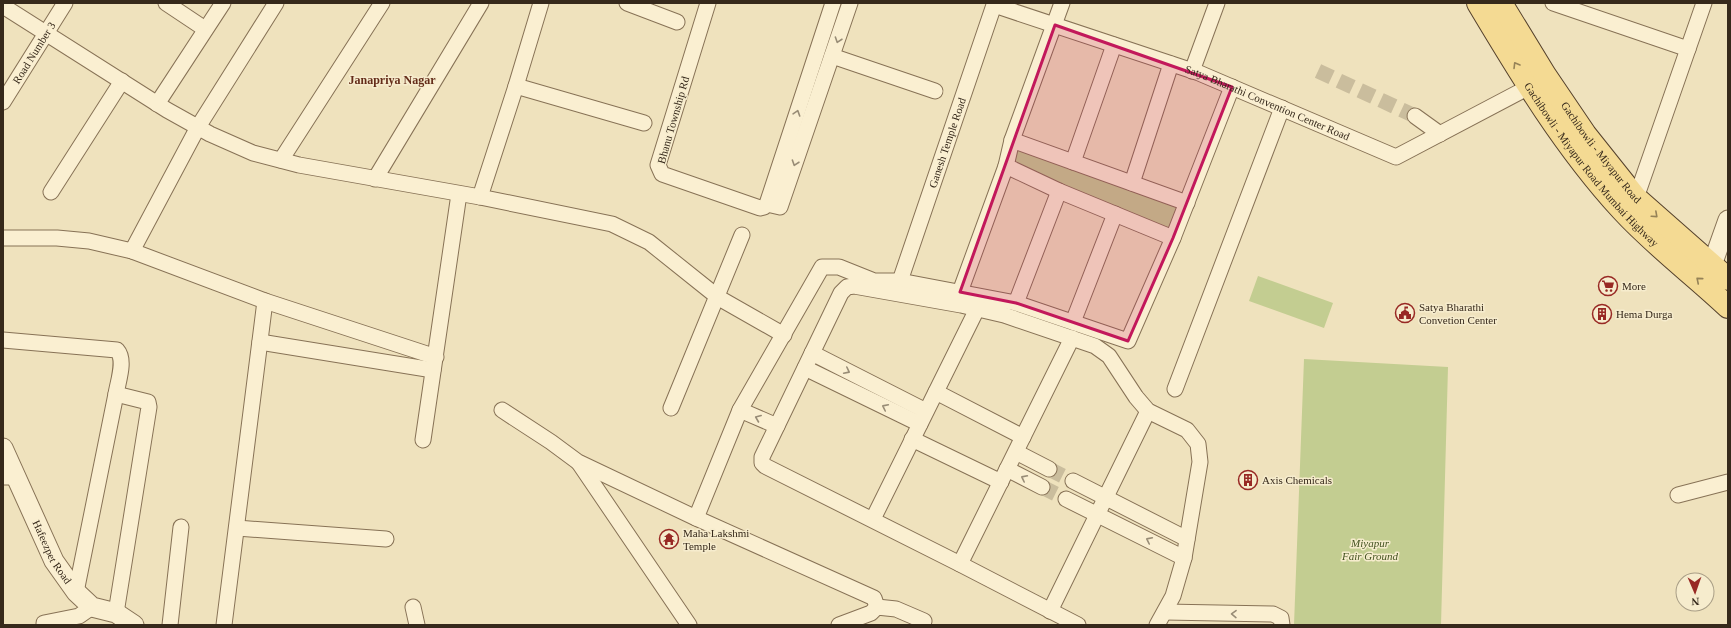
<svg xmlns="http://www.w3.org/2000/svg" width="1731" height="628" font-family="'Times New Roman',serif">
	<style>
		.park { fill: #c3cd91 }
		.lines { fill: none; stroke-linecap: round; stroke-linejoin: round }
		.minor-tunnel { stroke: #cabd9d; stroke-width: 15; stroke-dasharray: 15 8; stroke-linecap: butt }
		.minor-casing { stroke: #877256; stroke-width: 17 }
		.tertiary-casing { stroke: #877256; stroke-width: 21 }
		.primary-casing { stroke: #54402b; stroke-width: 24 }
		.minor { stroke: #faefd1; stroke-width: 15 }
		.tertiary { stroke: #faefd1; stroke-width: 19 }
		.primary { stroke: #f4da93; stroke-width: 22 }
		.oneway { stroke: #988c76 }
		.oneway2 { stroke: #958257 }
		.marked { fill: #c2185b; fill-opacity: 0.2; stroke: #c2185b; stroke-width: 3; stroke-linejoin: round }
		.labels { text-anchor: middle; stroke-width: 3; stroke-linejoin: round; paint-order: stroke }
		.street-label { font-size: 11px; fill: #36291b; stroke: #f6eccd }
		.poi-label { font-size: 11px; fill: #36291b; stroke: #f6eccd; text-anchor: start }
		.park-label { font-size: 11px; font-style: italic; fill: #445321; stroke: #f6eccd }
		.neighbourhood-label { font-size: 12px; font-weight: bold; fill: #642c19; stroke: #f6eccd }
	</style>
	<rect width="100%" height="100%" fill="#efe2bd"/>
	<path class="park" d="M1012,140l175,63 -14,35 -167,-72z
		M1258,276l75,27 -9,25 -75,-27z
		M1304,359l144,8 -7,258h-147z"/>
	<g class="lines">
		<path class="minor-tunnel" d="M1318,71l97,45
			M1049,469l24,12
			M1042,487l24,12"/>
		<defs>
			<g id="minor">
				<path d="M166,3l39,26"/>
				<path d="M627,3l50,19"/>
				<path d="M708,3l-50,162 4,9 98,34 4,-1 3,-3 66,-201"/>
				<path d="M1553,3l135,46"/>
				<path d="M3,6l164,104 43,24 43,19 46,12 181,32 132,27 37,18 70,56 65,37"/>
				<path d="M832,56l103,35"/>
				<path d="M1192,71l25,-68"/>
				<path d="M516,86l128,37"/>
				<path id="s1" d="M3,102l62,-99"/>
				<path d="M157,104l66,-101"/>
				<path d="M1415,116l25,18"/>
				<path d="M1012,140l175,63"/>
				<path d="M281,160l101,-157"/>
				<path d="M1073,162l41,-117"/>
				<path d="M1006,166l53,25 114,47"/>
				<path d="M375,179l106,-176"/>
				<path d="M1132,183l39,-119"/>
				<path d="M51,192l71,-111"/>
				<path d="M480,197l36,-111 25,-83"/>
				<path d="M1636,198l68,-195"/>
				<path d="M767,204l13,3 70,-204"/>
				<path d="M3,238h54l32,3 43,10 133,50 171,56"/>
				<path d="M132,251l66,-124 78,-124"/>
				<path id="s2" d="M900,281l94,-276 205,68 197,84 133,-70"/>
				<path d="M960,292l46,-126 6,-26 50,-137"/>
				<path d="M1016,303l43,-112"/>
				<path d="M1073,322l42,-108"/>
				<path d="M3,340l114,10c9,10 1,31 -1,44l32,8 1,5 -33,206"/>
				<path d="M260,342l173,28"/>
				<path d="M812,353l114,58"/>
				<path d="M805,368l115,56"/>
				<path d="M1175,389l107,-281"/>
				<path d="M936,392l87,45"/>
				<path d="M671,408l71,-173"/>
				<path d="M502,410l49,32 27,20 118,56 178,80 3,9"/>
				<path d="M740,410l37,16"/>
				<path d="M912,439l89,43"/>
				<path d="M423,440l36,-246"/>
				<path d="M1016,452l33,17"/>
				<path d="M579,463l110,162"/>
				<path d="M1007,469l35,18"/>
				<path d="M3,477h14"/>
				<path d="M1073,481l114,58"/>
				<path d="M1678,495l50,-13"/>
				<path d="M1066,499l118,59"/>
				<path d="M696,518l44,-108 82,-143h17l35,14h26l116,22 112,38 45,-103 59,-151"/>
				<path d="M873,519l104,-210"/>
				<path d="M237,528l149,11"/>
				<path d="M960,564l112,-226"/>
				<path d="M76,592l40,-198"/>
				<path d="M413,607l4,18"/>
				<path d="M1050,611l98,-200"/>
				<path d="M1165,612l108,2 8,4 1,7"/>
				<path d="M44,625v-2l35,-7 13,-9"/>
				<path d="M170,625l11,-98"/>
				<path d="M224,625l41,-324"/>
				<path d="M839,625l32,-12 6,-6 19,2 28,12"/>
				<path d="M1078,625l-118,-61 -195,-98 -3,-3v-6l79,-164 6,-6 7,-1 107,19 43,10 91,31 14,10 27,41 12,14 39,19 11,14 2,18 -16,96 -11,38 -16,29"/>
			</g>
			<g id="tertiary">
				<path d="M1712,265l16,-45"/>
				<path id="s3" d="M3,448l51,113 22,31 16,15 24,6 18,12"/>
			</g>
			<g id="primary">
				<path id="s4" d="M1478,3c43,72 87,145 144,207 32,35 71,64 106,97"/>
				<path id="s5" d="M1501,3l44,72 40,59 51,64 92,81"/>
			</g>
		</defs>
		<use href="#minor" class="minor-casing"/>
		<use href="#tertiary" class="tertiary-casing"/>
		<use href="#primary" class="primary-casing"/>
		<use href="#minor" class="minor"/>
		<use href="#tertiary" class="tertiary"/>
		<use href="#primary" class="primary"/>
	</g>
	<defs><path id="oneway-chevron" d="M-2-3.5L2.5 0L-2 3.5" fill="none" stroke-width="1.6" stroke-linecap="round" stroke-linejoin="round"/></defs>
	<g class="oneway">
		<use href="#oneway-chevron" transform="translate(838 40) rotate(109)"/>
		<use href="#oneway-chevron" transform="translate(797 113) rotate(-72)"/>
		<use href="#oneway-chevron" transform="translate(795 163) rotate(109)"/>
		<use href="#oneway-chevron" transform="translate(847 371) rotate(27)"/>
		<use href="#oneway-chevron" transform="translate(885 407) rotate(-154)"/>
		<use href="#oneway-chevron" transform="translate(758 418) rotate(-158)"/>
		<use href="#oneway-chevron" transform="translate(1024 478) rotate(-153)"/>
		<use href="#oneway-chevron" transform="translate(1149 540) rotate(-154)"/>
		<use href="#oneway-chevron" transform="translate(1234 614) rotate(-179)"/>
	</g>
	<g class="oneway2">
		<use href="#oneway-chevron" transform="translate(1516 65) rotate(-121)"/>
		<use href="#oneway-chevron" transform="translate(1655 215) rotate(42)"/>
		<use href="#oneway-chevron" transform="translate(1699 280) rotate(-140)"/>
	</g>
	<path class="marked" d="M1055,25l177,62 -59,151 -45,103 -112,-38 -56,-11z"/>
	<defs>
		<symbol id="supermarket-ring" viewBox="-11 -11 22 22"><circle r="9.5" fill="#f6eccd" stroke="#982924" stroke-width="1.5"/><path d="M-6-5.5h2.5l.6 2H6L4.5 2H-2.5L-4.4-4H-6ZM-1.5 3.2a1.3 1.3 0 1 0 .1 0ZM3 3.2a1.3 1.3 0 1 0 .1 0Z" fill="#982924"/></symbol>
		<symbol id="civic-ring" viewBox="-11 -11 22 22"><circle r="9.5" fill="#f6eccd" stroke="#982924" stroke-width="1.5"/><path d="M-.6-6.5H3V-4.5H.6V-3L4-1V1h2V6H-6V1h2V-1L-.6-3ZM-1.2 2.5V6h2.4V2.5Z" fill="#982924"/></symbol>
		<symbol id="building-ring" viewBox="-11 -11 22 22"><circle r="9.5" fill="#f6eccd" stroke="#982924" stroke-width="1.5"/><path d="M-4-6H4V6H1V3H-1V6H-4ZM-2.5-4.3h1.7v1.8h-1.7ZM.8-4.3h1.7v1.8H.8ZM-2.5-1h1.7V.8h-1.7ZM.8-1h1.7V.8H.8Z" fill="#982924"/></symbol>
		<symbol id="temple-ring" viewBox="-11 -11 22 22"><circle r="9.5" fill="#f6eccd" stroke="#982924" stroke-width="1.5"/><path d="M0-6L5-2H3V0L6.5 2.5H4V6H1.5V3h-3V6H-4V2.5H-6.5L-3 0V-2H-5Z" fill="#982924"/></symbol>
	</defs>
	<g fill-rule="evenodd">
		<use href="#supermarket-ring" x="1597" y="275" width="22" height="22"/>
		<use href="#civic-ring" x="1394" y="302" width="22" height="22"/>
		<use href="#building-ring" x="1591" y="303" width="22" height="22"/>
		<use href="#building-ring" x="1237" y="469" width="22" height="22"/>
		<use href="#temple-ring" x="658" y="528" width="22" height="22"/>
	</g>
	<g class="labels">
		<g class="street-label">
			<text dy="4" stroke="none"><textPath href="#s1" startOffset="58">Road Number 3</textPath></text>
			<text dy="4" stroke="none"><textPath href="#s2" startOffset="582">Satya Bharathi Convention Center Road</textPath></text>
			<text transform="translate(673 120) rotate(-74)" y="4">Bhanu Township Rd</text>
			<text dy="4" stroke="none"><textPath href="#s2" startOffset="146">Ganesh Temple Road</textPath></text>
			<text dy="4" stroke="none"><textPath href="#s5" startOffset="180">Gachibowli - Miyapur Road</textPath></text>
			<text dy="4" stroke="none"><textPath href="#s4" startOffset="198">Gachibowli - Miyapur Road Mumbai Highway</textPath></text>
			<text dy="4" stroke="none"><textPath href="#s3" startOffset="115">Hafeezpet Road</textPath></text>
		</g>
		<g class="poi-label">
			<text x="1622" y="290">More</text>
			<text x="1419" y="311">Satya Bharathi<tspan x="1419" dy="13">Convetion Center</tspan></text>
			<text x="1616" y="318">Hema Durga</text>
			<text x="1262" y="484">Axis Chemicals</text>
			<text x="683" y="537">Maha Lakshmi<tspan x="683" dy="13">Temple</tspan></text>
		</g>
		<g class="park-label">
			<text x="1370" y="547">Miyapur<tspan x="1370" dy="13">Fair Ground</tspan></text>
		</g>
		<g class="neighbourhood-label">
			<text x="392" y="84">Janapriya Nagar</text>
		</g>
	</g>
	<rect width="1731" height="628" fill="none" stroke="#36291b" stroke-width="8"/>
	<g transform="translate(1695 592) rotate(178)"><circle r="19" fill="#f6eccd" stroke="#a99e86"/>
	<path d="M0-3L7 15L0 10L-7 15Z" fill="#982924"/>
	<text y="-6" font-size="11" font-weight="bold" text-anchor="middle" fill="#36291b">N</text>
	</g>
</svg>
